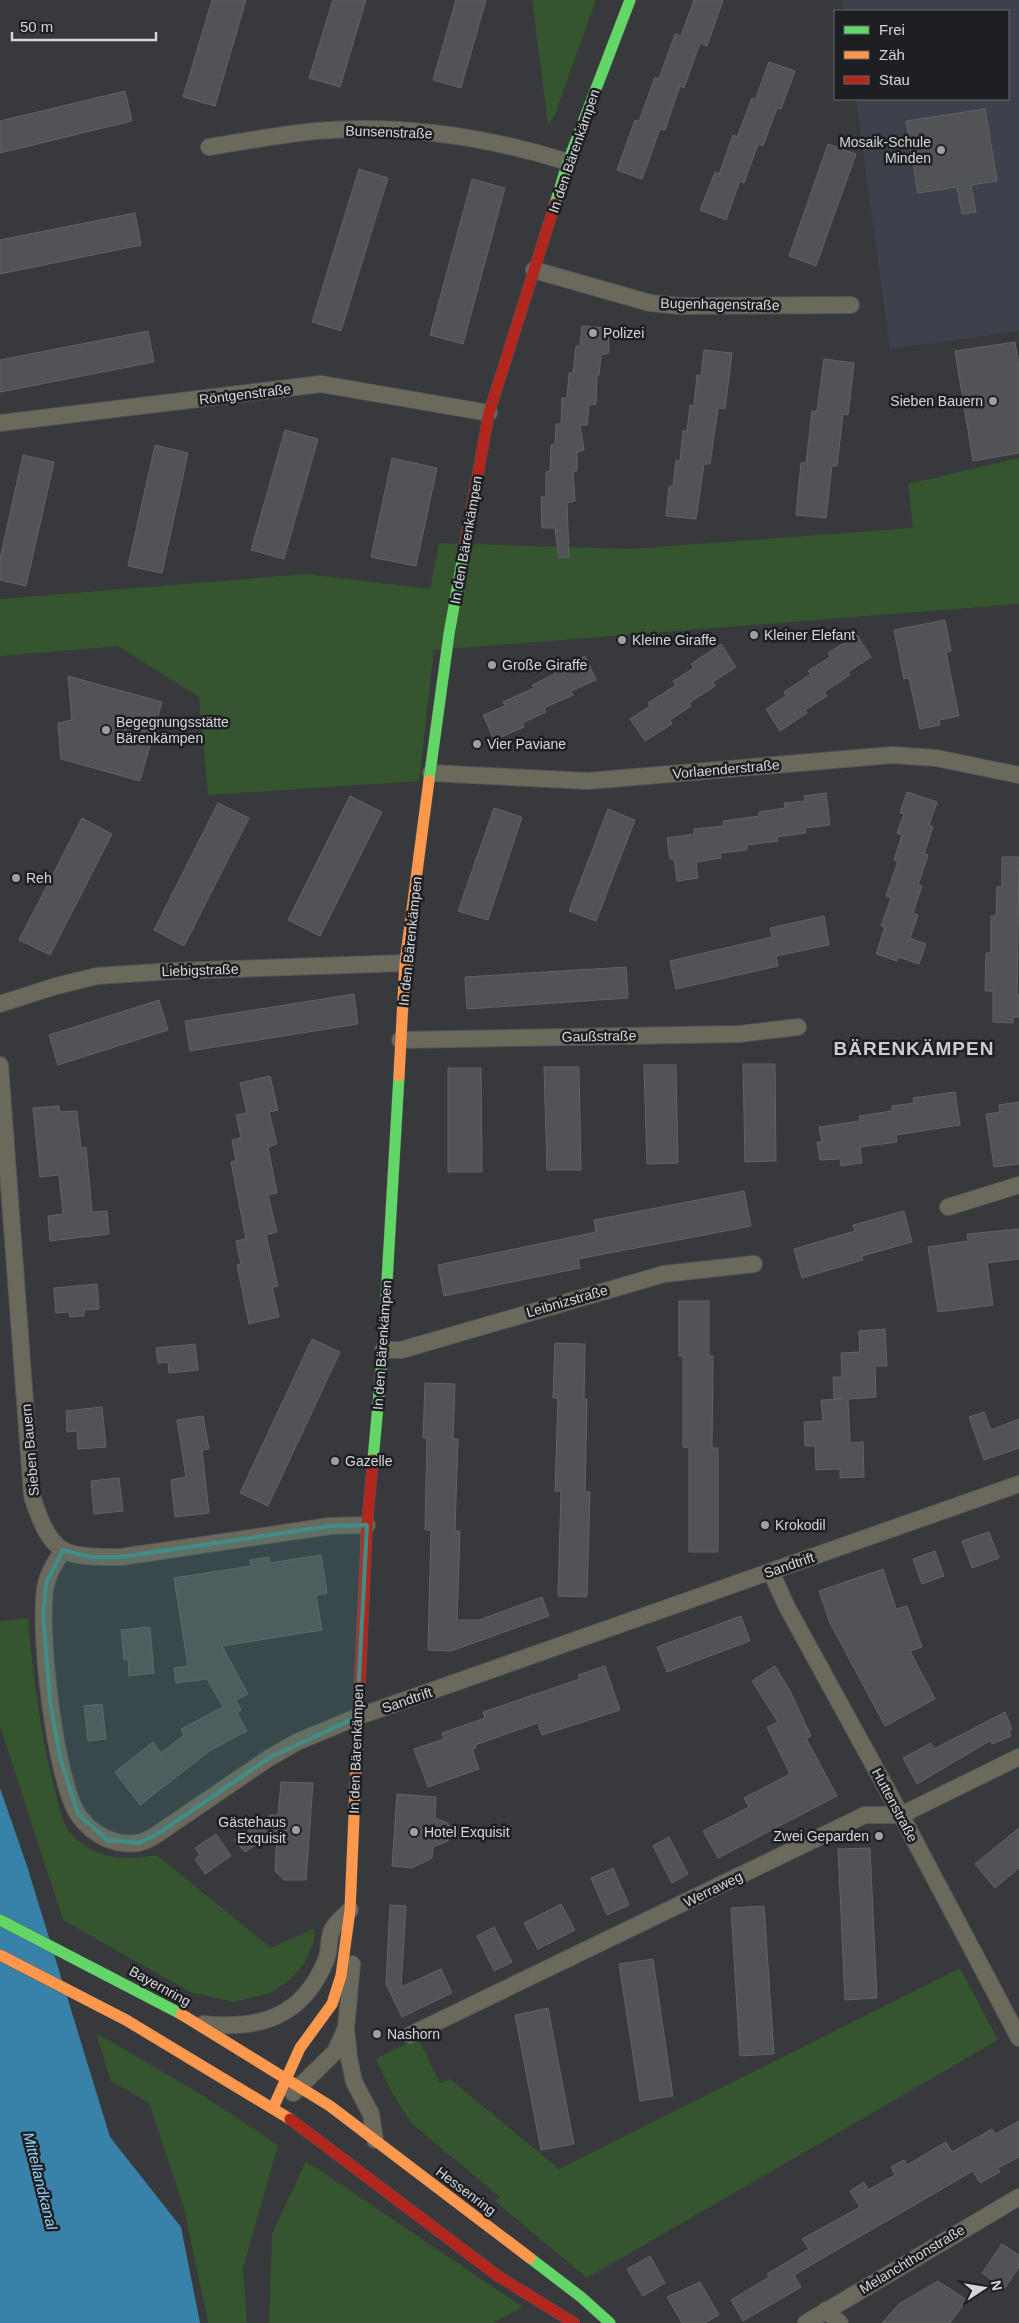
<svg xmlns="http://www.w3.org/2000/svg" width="1019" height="2323" font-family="Helvetica,sans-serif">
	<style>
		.built { fill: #3d414b }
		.green { fill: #34552d }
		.water { fill: #3881a9 }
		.building { fill: #525356; stroke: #626365 }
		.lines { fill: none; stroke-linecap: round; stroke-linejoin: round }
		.street-casing { stroke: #545558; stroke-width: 18 }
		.fast-casing { stroke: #545558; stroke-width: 12 }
		.slow-casing { stroke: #545558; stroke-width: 12 }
		.jam-casing { stroke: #545558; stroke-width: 12 }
		.street { stroke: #6b695b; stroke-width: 16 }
		.fast { stroke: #63d668; stroke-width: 11 }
		.slow { stroke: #ff974d; stroke-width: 11 }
		.jam { stroke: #b3261e; stroke-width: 11 }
		.marked { fill: #408e89; fill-opacity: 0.2; stroke: #408e89; stroke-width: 4; stroke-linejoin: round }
		.poi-dot { fill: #9e9fa3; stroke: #1e1f22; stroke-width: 2 }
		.labels { text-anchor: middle; stroke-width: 5; stroke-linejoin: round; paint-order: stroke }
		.street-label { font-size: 14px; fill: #d5d6da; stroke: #1e1f22 }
		.poi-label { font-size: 14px; fill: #d5d6da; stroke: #1e1f22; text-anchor: start }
		.water-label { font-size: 15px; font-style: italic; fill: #98d3f7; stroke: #1e1f22 }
		.district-label { font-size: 19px; font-weight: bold; letter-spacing: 1px; fill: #c9ccd3; stroke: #1e1f22 }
	</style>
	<rect width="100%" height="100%" fill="#37393c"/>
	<path class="built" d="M842,0h177v331l-129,18 -34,-250h152v-88h-164z"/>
	<path class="green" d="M532,0h64l-42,117 -6,7z
		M1019,458v146l-585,46 -15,131 -211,14 -9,-98 -81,-51 -118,10v-57l307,-25 123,15 9,-46 191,6 283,-21 -5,-44z
		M28,1618c5,58 12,116 27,172 4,15 6,34 18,46 22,23 54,25 84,19l114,93 44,-20 -1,13 -9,21 -13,16 -21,15 -38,9 -43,-10 -127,-72 -63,-194v-105z
		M960,1968l38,72 -411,238 -92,-77 5,-4 -88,-73 -21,-33 -15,-32 42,-21 22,45 10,-4 109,90z
		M96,2033l103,60 79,52 -35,123 4,55h-39l-24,-115 -35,-105 -38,-22z
		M306,2161l217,146 -30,16h-224l3,-89z"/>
	<path class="water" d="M0,1788l27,78 83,271 71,90 19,96h-200z"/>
	<path class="building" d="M212,0h34l-31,106 -32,-9z
		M333,0h33l-26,87 -31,-9z
		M456,0h30l-25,88 -28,-8z
		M694,0h29l-16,46 -7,-3 -16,45 -4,-2 -15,44 -5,-1 -18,50 -25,-9 18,-50 4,1 16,-44 4,2 16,-45 6,2z
		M769,62l26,9 -14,38 -4,-1 -14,38 -5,-2 -14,39 -4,-2 -14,39 -26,-10 15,-38 4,2 14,-39 4,2 15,-39 3,2z
		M125,91l7,30 -132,32v-32z
		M985,109l12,72 -26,4 5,27 -14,2 -5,-27 -39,6 -12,-72z
		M828,144l28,10 -40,112 -27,-10z
		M359,169l29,9 -47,153 -29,-9z
		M472,179l33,9 -42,156 -33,-9z
		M135,213l6,32 -141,29v-34z
		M582,326l26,2 1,25 -8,2 -2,20h-2l-1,29 -7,1 -2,20h-7l4,25 -7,2v19l-4,1 2,29 -8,2 2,54 -10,1 -4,-30h-13l-1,-31h5v-25l4,-1 1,-26 4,-1 1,-20h5l1,-26h5l2,-25h4l3,-27h4z
		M148,331l6,31 -154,30v-32z
		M1015,342l4,25v86l-46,8 -18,-110z
		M704,350l28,3 -7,56 -7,-1 -8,56h-6l-8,55 -30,-3 3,-30h4l3,-26 4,1 3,-30h4l3,-26 4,1 3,-31 4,1z
		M824,359l30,4 -6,52 -5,-1 -6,52h-5l-6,52 -30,-3 5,-52h5l6,-52h5z
		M285,430l33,9 -34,120 -33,-9z
		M155,445l33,8 -26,120 -34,-7z
		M23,455l31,7 -28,124 -26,-6v-21z
		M392,458l45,10 -21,98 -45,-9z
		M945,620l6,31 -5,1 13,64 -20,4 1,5 -20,4 -11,-51 -5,1 -10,-49z
		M857,635l14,22 -23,15 2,3 -26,17 3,4 -22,14 2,3 -27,18 -14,-22 20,-13 -2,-4 27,-18 -3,-3 22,-14 -2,-4z
		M721,644l15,23 -23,15 2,4 -26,17 2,3 -21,14 2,4 -27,17 -15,-22 20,-13 -2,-3 28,-18 -3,-4 21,-13 -3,-4z
		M585,656l11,24 -25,11 2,4 -29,13 2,4 -24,11 2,4 -30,13 -11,-25 22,-9 -2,-4 31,-14 -2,-3 23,-11 -2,-4z
		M68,676l94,26 -22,79 -79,-22 -3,-36 14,-3z
		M907,792l30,10 -8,23 4,2 -9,27 4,1 -10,30 4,1 -9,27 5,2 -8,23 16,6 -7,20 -21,-7 -1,4 -21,-7 9,-27 -4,-1 10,-28 -5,-2 12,-35 -4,-1 8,-25 -5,-2 7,-19 -4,-1z
		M826,793l4,32 -25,3 1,5 -29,4 1,4 -31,4v5l-27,3 1,5 -25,4 2,16 -21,3 -3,-22h-4l-3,-21 27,-4v-5l30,-3 -1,-5 36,-5v-4l26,-4 -1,-5 21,-2 -1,-5z
		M350,796l32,16 -62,124 -32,-16z
		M218,803l31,15 -65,128 -30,-16z
		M494,808l28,9 -34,103 -30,-9z
		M608,809l27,11 -39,101 -27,-10z
		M82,818l30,16 -62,121 -31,-15z
		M1002,857h17l-2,138h2v22h-6v6l-20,-1v-31h-8l1,-38h5v-37h5l1,-30 5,1z
		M824,916l5,29 -53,11 2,10 -102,23 -6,-28 102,-24 -2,-9z
		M626,967l2,31 -161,11 -2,-32z
		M354,994l4,30 -168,27 -5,-30z
		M159,1000l9,30 -110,35 -9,-30z
		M743,1064h32l1,97 -31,1z
		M644,1065h32l2,98 -31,1z
		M544,1067h35l2,103h-34z
		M448,1068h33l1,104h-34z
		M270,1076l8,34 -9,2 8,32 -9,3 9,46 -9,2 9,37 -11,3 12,51 -6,1 7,30 -30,7 -12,-59 4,-1 -5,-23 10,-2 -15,-77 5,-1 -4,-21 9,-2 -5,-23 11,-2 -7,-30z
		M955,1092l5,33 -64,10 1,7 -37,5 2,16 -21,3 -1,-7 -20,1 -3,-18h5l-3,-15 41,-6 -1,-5 33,-5v-5l22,-3 -1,-5z
		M1019,1102v62l-25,3 -8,-53 14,-2 -1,-7z
		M59,1106l1,6 17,-1 4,37 5,-1 6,65 15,-1 2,23 -59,7 -2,-25 15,-2 -4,-39 -19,2 -7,-69z
		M744,1191l7,35 -173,33 2,9 -136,28 -6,-31 158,-33 -2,-12z
		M904,1211l8,31 -50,14 1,4 -61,18 -8,-29 61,-18 -2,-6z
		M1019,1229v30l-32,4 6,42 -55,7 -10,-65 40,-6 -1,-7z
		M97,1284l2,25 -15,1v6l-14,1 -1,-5 -13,1 -2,-25z
		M679,1301h30v55h4l-1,92h6v104h-29v-104l-6,-1v-91h-4z
		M885,1329l2,37h-12l1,31 -28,2 2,44 13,-1 1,35 -24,1v-9l-24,1 -1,-24h-10l-1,-24 19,-1 -2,-21 22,-1h-9l-1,-22h9l-1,-24 19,-1 -1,-21z
		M312,1339l28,13 -72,154 -28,-13z
		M555,1343l30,1 -1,55h3l-2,93h5l-3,105 -29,-1 3,-105h-6l3,-93h-5z
		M195,1344l3,26 -29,3 -1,-11 -10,1 -2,-15z
		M425,1383l30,1 -2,55h5l-3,92h5l-3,89h22l63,-23 7,19 -98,35 -23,-1 3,-120h-6l2,-92h-4z
		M102,1407l4,40 -28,2 -1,-18 -10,1 -1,-21z
		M984,1412l7,18 28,-11v29l-35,12 -15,-43z
		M203,1416l6,33 -7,1 7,63 -34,4 -4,-37 15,-3 -9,-57z
		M119,1478l4,33 -29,3 -3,-33z
		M989,1532l10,26 -27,10 -10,-27z
		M935,1551l9,25 -22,8 -9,-25z
		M321,1555l6,38 -11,2 6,35 -100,16 26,48 -12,6 5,10 -4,3 10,18 -36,19 -71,55 -25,-33 38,-30 8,11 23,-18 -3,-6 42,-22 -16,-28 -31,4 -2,-15 14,-2 -14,-88 77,-12 -1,-6 19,-3 1,6z
		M883,1569l13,40 11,-3 15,41 -12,4 25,48 -50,27 -55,-103 -11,-32z
		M741,1616l9,25 -83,31 -10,-25z
		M150,1627l4,46 -25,3 -1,-17 -4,1 -3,-30z
		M605,1666l15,44 -78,25 -4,-12 -63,22 1,3 -4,1 7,20 -51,18 -14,-38 30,-10 -2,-6 43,-15 -2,-6 97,-33 -2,-4z
		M775,1666l15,25 21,45 -5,2 31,58 -119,62 -15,-27 46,-24 -5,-9 46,-24 -23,-47 11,-5 -26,-41z
		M102,1704l4,35 -18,2 -4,-35z
		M1005,1712l7,17 -3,2 2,5 -19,8 -1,-4 -74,44 -14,-26 28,-15 3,6z
		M281,1782l32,1 -7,97h-22l-9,-9 2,-41 -32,22 -11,-12 36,-25h8z
		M397,1794l39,3 -1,21 13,5 3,6 -3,12 -15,6 -1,11 -20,10 -20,-2z
		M1019,1828v40l-24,20 -20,-24z
		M216,1834l15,22 -26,18 -10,-15 5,-4 -5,-7z
		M669,1837l19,37 -16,9 -19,-37z
		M870,1848l7,150 -32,2 -7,-151z
		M613,1868l16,37 -22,10 -16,-37z
		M561,1904l14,26 -37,19 -14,-26z
		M390,1905l16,1 -5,81 40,-18 11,24 -50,24 -16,-33z
		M764,1906l10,148 -34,2 -9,-148z
		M494,1927l18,35 -18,9 -17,-35z
		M653,1959l20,137 -33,5 -21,-137z
		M548,2008l26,136 -33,6 -26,-135z
		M1019,2121v36l-21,11 2,4 -20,11 -7,-12 -138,80 -41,24 7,12 -58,34 -12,-21 38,-23 -2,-3 42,-25 -7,-10 58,-32 -10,-16 14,-9 4,8 27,-15 -4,-8 13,-7 3,5 39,-23 6,10 40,-23 3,5z
		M1002,2244l17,11v12l-15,22 -22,-16z
		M650,2256l15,27 -22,13 -16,-27z
		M938,2281l29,19 -17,23h-68l17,-19z
		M700,2282l19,33 -14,8h-23l-15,-26z"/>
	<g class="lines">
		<defs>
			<path id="street" d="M209,147c40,-6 81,-15 121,-17 81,-5 161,8 238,32
				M534,270l116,33 29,3 172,-1
				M0,423l321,-39 168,29
				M431,773l157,8 304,-26 44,3 83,17
				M0,1004l56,-18 41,-10 76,-5 232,-8
				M400,1040l339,-6 59,-7
				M0,1065l32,431c6,18 14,44 31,54 13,8 42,7 58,7l209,-31 37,-1
				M948,1207l71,-22
				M383,1350h18l263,-76 90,-10
				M63,1550c-7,11 -14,21 -17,34 -9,42 9,198 33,232 14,19 35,30 59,27 6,-1 13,-5 18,-8l113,-77 28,-16 60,-25 662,-233
				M771,1572l16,35 114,208 118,223
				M352,1964l-6,64 3,30 5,24 17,32 4,26
				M203,2024c57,6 100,-7 123,-64 4,-9 2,-21 6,-30 3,-7 12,-14 18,-20
				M410,2035l455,-220h36l118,-58
				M293,2093l42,-41 11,-24
				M826,2310l14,13
				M806,2323l213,-126"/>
			<path id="fast" d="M555,204l13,-42 62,-162
				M429,780l20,-146 14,-78
				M373,1460l10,-110 16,-274
				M0,1920l181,94
				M530,2258l51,39 29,26"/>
			<path id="slow" d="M399,1076l6,-113 24,-183
				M0,1955l126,65 164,99
				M181,2014l149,92 200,152
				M273,2108l27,-60 32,-44 9,-28 9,-66 7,-165"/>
			<path id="jam" d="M463,556l26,-143 66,-209
				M357,1745l10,-220 6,-65
				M290,2119l208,157 76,47"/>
		</defs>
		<use href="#street" class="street-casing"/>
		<use href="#fast" class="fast-casing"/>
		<use href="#slow" class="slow-casing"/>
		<use href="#jam" class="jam-casing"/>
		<use href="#street" class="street"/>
		<use href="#fast" class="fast"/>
		<use href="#slow" class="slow"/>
		<use href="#jam" class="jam"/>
	</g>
	<path class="marked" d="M367,1525l-10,192 -88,41 -113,77 -17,8 -32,-3 -29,-26 -18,-56 -10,-57 -7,-87 3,-31 17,-33 28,7h30l209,-31z"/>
	<g class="poi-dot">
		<circle cx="941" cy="150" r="5"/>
		<circle cx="593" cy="333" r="5"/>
		<circle cx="993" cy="401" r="5"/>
		<circle cx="754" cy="635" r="5"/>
		<circle cx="622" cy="640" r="5"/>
		<circle cx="492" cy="665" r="5"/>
		<circle cx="106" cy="730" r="5"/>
		<circle cx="477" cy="744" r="5"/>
		<circle cx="16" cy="878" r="5"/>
		<circle cx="335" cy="1461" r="5"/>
		<circle cx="765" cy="1525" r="5"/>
		<circle cx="296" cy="1830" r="5"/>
		<circle cx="414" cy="1832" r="5"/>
		<circle cx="879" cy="1836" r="5"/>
		<circle cx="377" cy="2034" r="5"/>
	</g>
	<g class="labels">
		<g class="street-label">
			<text transform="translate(389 132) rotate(2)" y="5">Bunsenstraße</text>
			<text transform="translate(574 151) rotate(-71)" y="5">In den Bärenkämpen</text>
			<text transform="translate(720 304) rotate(1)" y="5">Bugenhagenstraße</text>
			<text transform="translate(245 394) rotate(-7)" y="5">Röntgenstraße</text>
			<text transform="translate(466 540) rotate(-80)" y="5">In den Bärenkämpen</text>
			<text transform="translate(726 769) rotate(-5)" y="5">Vorlaenderstraße</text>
			<text transform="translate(410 941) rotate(-84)" y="5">In den Bärenkämpen</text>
			<text transform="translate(200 970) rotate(-2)" y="5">Liebigstraße</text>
			<text transform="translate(599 1036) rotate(-1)" y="5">Gaußstraße</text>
			<text transform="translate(567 1301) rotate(-16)" y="5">Leibnizstraße</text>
			<text transform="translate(382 1345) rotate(-86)" y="5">In den Bärenkämpen</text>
			<text transform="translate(30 1450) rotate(-95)" y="5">Sieben Bauern</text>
			<text transform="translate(789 1565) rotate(-19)" y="5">Sandtrift</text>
			<text transform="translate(407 1700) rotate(-19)" y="5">Sandtrift</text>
			<text transform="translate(356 1749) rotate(-88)" y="5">In den Bärenkämpen</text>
			<text transform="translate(895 1805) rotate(62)" y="5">Huttenstraße</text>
			<text transform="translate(713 1889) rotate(-26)" y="5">Werraweg</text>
			<text transform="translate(160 1986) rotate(29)" y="5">Bayernring</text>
			<text transform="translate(466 2191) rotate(37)" y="5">Hessenring</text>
			<text transform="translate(912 2259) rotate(-31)" y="5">Melanchthonstraße</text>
		</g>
		<g class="poi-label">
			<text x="931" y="147" text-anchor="end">Mosaik-Schule<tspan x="931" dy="16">Minden</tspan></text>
			<text x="603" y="338">Polizei</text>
			<text x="983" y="406" text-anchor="end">Sieben Bauern</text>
			<text x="764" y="640">Kleiner Elefant</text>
			<text x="632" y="645">Kleine Giraffe</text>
			<text x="502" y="670">Große Giraffe</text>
			<text x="116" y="727">Begegnungsstätte<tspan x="116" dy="16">Bärenkämpen</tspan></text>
			<text x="487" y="749">Vier Paviane</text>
			<text x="26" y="883">Reh</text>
			<text x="345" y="1466">Gazelle</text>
			<text x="775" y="1530">Krokodil</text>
			<text x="286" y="1827" text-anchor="end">Gästehaus<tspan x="286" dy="16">Exquisit</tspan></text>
			<text x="424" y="1837">Hotel Exquisit</text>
			<text x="869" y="1841" text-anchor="end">Zwei Geparden</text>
			<text x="387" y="2039">Nashorn</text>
		</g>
		<g class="water-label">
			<text transform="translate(40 2181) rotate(76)" y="5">Mittellandkanal</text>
		</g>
		<g class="district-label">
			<text x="914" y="1055">BÄRENKÄMPEN</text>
		</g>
	</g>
	<rect x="834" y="10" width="175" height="90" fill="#1e1f22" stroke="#67686c"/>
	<rect x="844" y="26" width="25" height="8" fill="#63d668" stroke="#67686c"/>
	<text x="879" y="35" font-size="15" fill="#d5d6da">Frei</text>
	<rect x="844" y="51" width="25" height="8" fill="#ff974d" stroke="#67686c"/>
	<text x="879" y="60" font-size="15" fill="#d5d6da">Zäh</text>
	<rect x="844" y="76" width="25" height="8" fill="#b3261e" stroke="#67686c"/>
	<text x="879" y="85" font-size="15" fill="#d5d6da">Stau</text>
	<g transform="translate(984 2288) rotate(78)" stroke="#1e1f22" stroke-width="4" paint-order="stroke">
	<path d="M0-4L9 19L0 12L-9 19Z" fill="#d5d6da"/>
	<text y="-8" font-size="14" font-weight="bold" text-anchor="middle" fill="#d5d6da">N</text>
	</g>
	<path d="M12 32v8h144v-8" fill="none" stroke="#d5d6da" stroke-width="2.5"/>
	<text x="20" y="32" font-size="15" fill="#d5d6da" stroke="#1e1f22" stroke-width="4" paint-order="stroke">50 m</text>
</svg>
